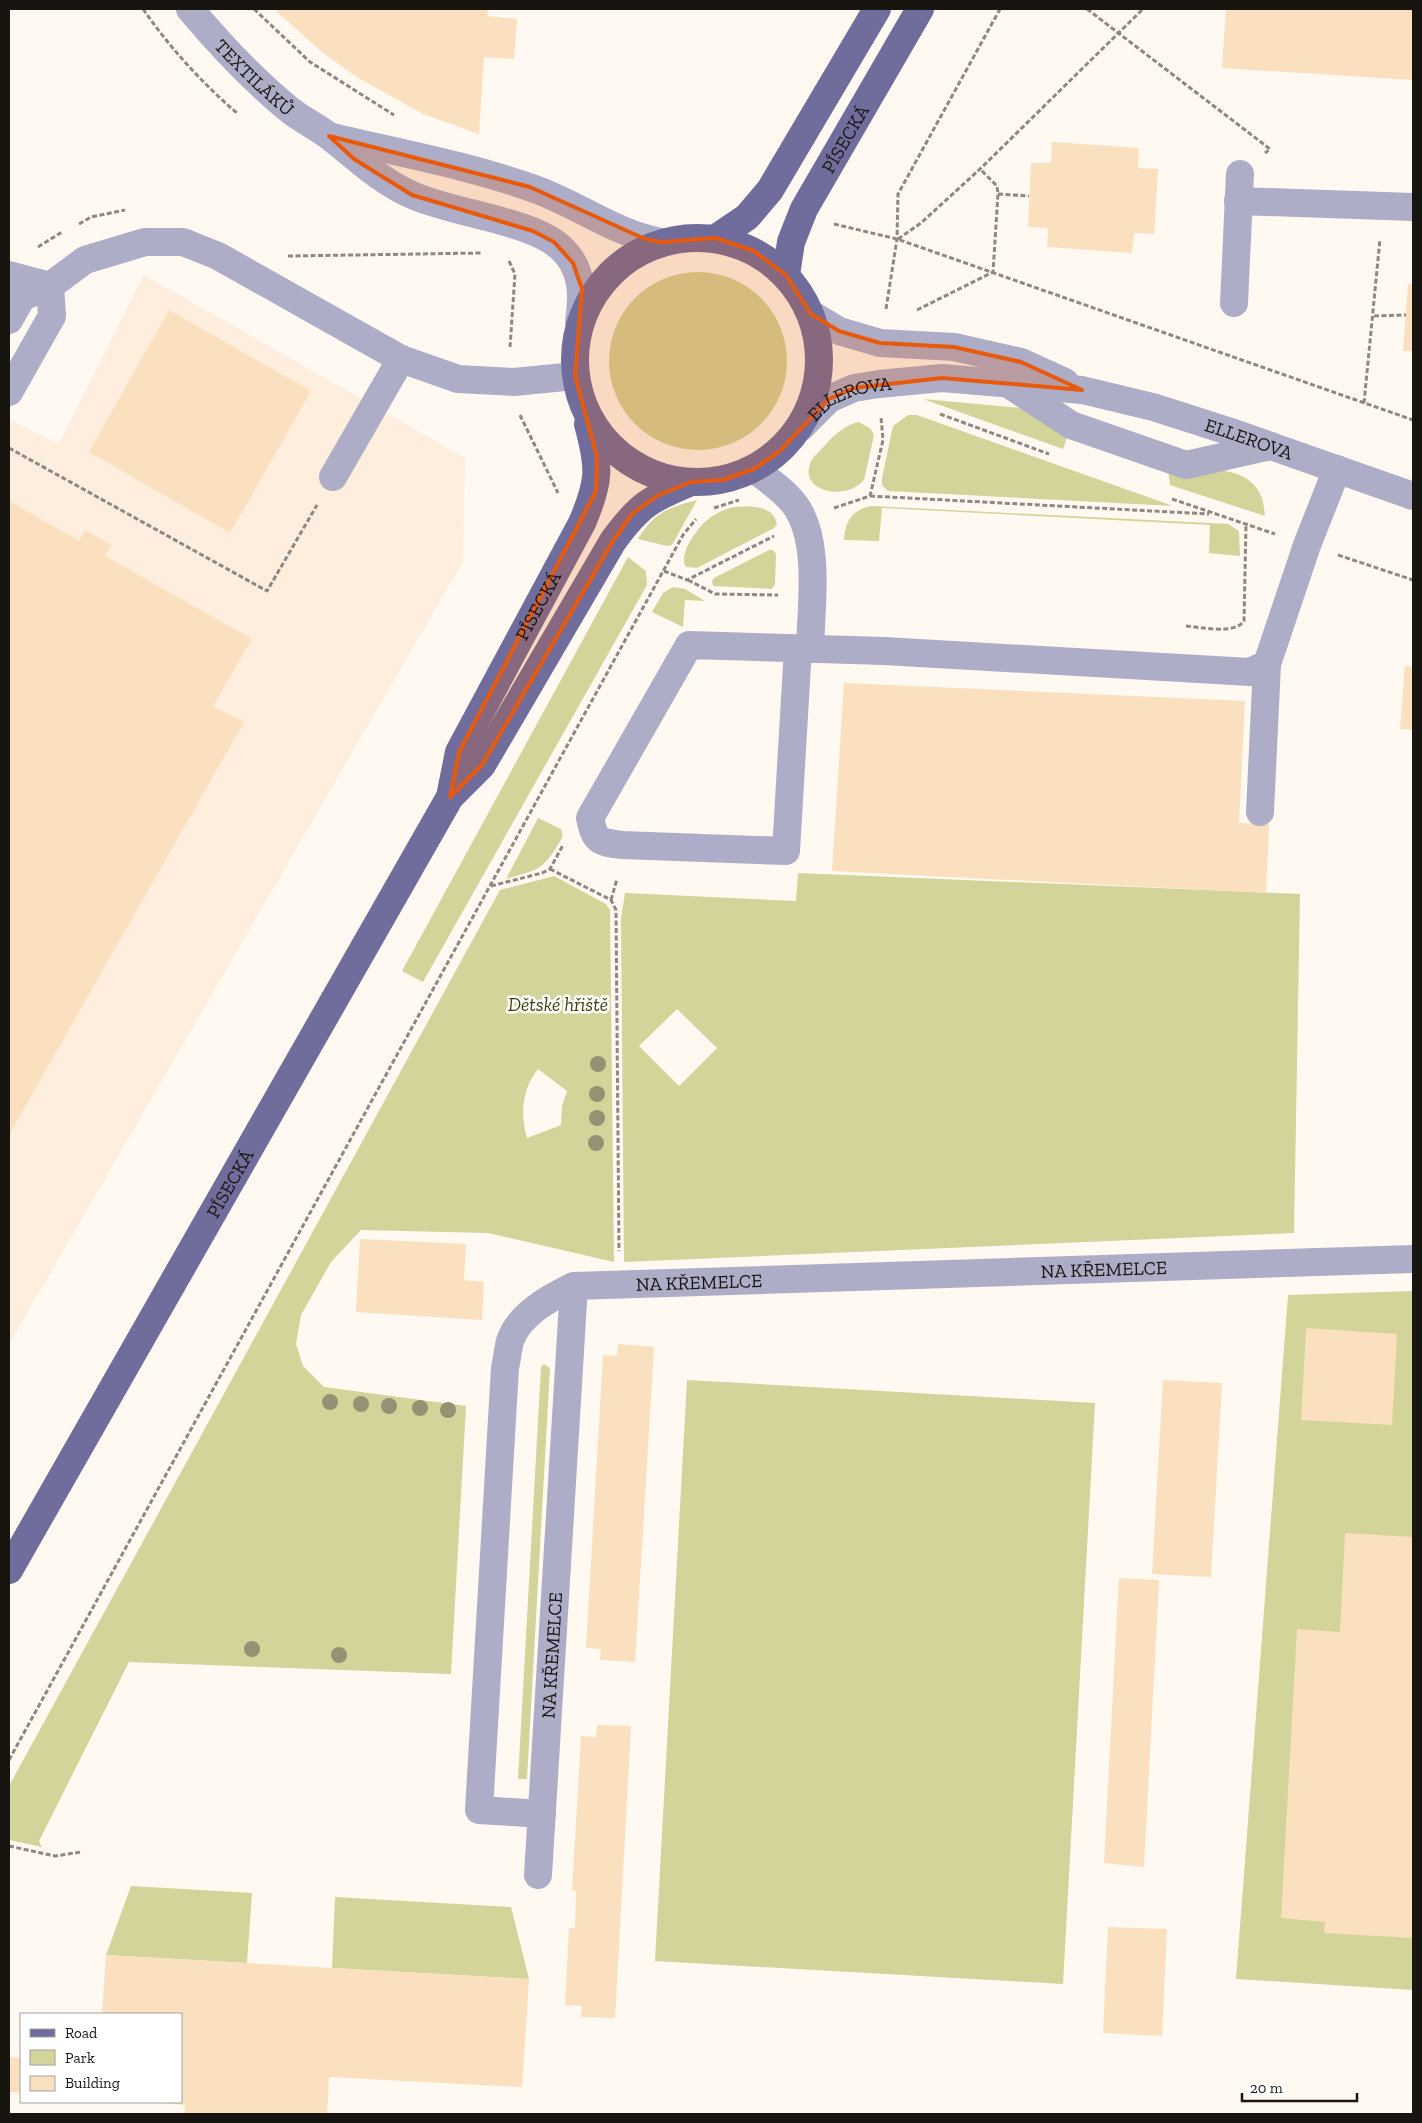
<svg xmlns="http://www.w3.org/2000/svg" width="1422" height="2123" font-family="'Zilla Slab',serif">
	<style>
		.built { fill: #fdeedd }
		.green { fill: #d2d499; fill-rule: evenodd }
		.building { fill: #fae0bf }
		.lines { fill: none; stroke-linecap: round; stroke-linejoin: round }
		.path { stroke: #8c8882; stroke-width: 3; stroke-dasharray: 5 2.5; stroke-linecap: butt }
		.minor { stroke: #aeadc8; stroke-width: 28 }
		.major { stroke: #706c9b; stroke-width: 28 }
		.tree { fill: #949272 }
		.marked { fill: #e8590c; fill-opacity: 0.2; stroke: #e8590c; stroke-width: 4; stroke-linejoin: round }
		.labels { text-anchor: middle; stroke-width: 5; stroke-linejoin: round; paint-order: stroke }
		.street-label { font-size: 19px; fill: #181511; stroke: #fff }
		.park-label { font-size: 19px; font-style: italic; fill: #3c3d09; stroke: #fff }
	</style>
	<rect width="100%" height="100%" fill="#fff9f2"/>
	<path class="built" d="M144,275l321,183 -2,103 -454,783v-925l50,25z"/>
	<path class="green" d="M609 361a89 89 0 1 1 178 0a89 89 0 1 1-178 0Z
		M923,399l99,9 46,27 -5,14z
		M908,415h9l28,10 228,81 -285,-15 -6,-6v-7l11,-52z
		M859,422l12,7 3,6 -10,45c-19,22 -64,11 -54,-16 2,-7 12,-15 17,-21 8,-9 20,-19 32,-21z
		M1168,469c29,1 79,-7 93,27 3,6 3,14 4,20l-95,-31z
		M697,500l-25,45 -5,1 -29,-7c16,-27 30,-31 59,-39z
		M871,506l357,18 11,7 1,25 -31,-3 1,-28 -328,-17 -3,33 -35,-1c1,-19 8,-30 27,-34z
		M733,507c15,-1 40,-3 44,17l-3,4 -77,40 -11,-1c-8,-12 10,-37 19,-45 8,-8 18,-12 28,-15z
		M769,550h4l3,4 -1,30 -3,5 -59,-3 -1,-5 2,-3z
		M628,557l18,14 1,14 -224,397 -21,-11z
		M673,587l12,2 20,12 -20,-1 -2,27 -31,-15 11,-19z
		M538,818l23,11c3,6 1,9 -2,14 -18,30 -22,26 -53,36z
		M798,873l502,21 -6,339 -670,29 -3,-343 4,-26 171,8zM677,1009l40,39 -38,38 -40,-40z
		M554,876l52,28 4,6 4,352 -126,-29 -127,-3 -30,32 -30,53 -5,29 7,22 21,21 142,19 -15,268 -322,-12 -90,179 3,6 -33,-7v-54l491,-896zM538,1069l29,22 -5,15 -1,19 -34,13c-7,-24 -5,-49 11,-69z
		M1413,1291v699l-177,-11 52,-684z
		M544,1364l6,4 -23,411h-9l23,-412z
		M687,1380l408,23 -32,581 -408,-23z
		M131,1886l121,7 -5,70 -141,-8z
		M335,1897l176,10 18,72 -197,-11z"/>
	<path class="building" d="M274,9h214l-1,7 30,3 -3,40 -30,-2 -5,77 -56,-20 -68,-38 -33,-24z
		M1226,9h187v71l-191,-12z
		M1052,142l87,6 -1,20 20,1 -4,65 -20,-1 -2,20 -85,-6 1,-19 -20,-1 3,-64h20z
		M1408,284l5,1v66h-10z
		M169,310l142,81 -81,142 -141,-81z
		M9,501l70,40 6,-11 26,15 -6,11 147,83 -39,67 31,16 -235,413z
		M1405,666l8,1v63l-13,-1z
		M844,683l401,18 -6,122 30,1 -3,69 -434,-22z
		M360,1239l106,5 -2,36 20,2 -2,38 -126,-8z
		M1306,1328l91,6 -5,91 -91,-5z
		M618,1344l36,3 -19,315 -35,-2 1,-11 -15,-1 17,-293 14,1z
		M1163,1380l59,3 -11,194 -59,-3z
		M1345,1533l68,4v401l-89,-5 1,-11 -44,-4 16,-289 43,3z
		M1119,1578l40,2 -15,287 -40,-4z
		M597,1725l34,1 -16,292 -34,-1 1,-11 -17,-1 4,-77h6l1,-37h-4l9,-155 15,1z
		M1108,1927l59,2 -5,107 -59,-3z
		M106,1955l423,24 -7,108 -193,-10 -2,37h-143l1,-9 -23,-2 19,-1v-88h-79z
		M9,2057l12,1v35l-12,-1z"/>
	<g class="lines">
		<path class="path" d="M143,9c27,39 60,75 95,105
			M254,9l56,53 84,53
			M1087,9l183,140 -5,4
			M998,194l31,2
			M79,224l12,-7 34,-7
			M834,224l63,15 516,181
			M898,239l23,-16 59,-54 163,-160
			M38,247l24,-15
			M288,256l194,-3
			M509,261l6,13 -5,73
			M886,309l11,-70 1,-45 102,-185
			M917,310l76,-38 5,-78 -1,-8 -17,-17
			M1374,316l32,-1
			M1364,403l16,-164
			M940,414l109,40
			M520,415l38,78
			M9,448l258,143 50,-86
			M870,496l339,18
			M1172,499l103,35
			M714,508l25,-8
			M834,508l36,-12 13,-56 -2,-23
			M1338,555l75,25
			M664,571l23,9 87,-44
			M688,580l27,14 63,1
			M1186,626c15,1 48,9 58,-5l2,-96
			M550,869l61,31 5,10 3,341
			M491,886l51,-13 8,-4 13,-24
			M611,900l6,-21
			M9,1760l674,-1225 13,-16
			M9,1846l46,10 26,-4"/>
		<g class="minor">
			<path id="s1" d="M190,9c31,37 64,72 101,102 12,9 26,16 38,25 27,21 51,45 83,59 42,19 119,25 149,53 22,20 22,47 18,74"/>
			<path d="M333,137c66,16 134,28 199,51 46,16 81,45 129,54"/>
			<path d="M1238,201l175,6"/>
			<path d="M9,275l41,11"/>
			<path d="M1234,303l6,-129"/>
			<path d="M811,314l28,17 41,12 74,4 67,15 44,20"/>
			<path d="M9,320l13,-23 28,-11 35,-26 60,-18h38l35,14 183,103 57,20 56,3 61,-6"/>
			<path d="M1010,385l61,40 115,40 85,-19"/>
			<path d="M9,392l43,-76 -2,-30"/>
			<path id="s2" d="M801,427l28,-28 25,-11 25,-4 63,-6 140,12 71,17 75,24 185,65"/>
			<path d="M754,469c14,11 31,22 41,36 26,35 16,102 15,144"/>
			<path d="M333,477l68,-118"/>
			<path d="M798,648l-12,203 -164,-6c-24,-3 -27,-4 -32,-27l99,-173 195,6 366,21 17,-8"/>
			<path d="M1260,812l7,-148 40,-119 30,-76"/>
			<path id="s3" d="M542,1814l-63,-4 26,-442c2,-9 3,-19 5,-27 9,-27 41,-44 64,-55l839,-27"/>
			<path id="s4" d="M538,1875l36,-589"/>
		</g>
		<g class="major">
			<circle cx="697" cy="360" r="122"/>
			<path d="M716,238l31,-21 23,-27 107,-181"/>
			<path id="s5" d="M786,275l5,-33 13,-33 116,-200"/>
			<path id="s6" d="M450,797l9,-45 123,-229c18,-42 18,-55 6,-99"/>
			<path id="s7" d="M9,1570l441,-773 32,-32 131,-224c26,-36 37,-42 78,-59"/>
		</g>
	</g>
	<g class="tree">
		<circle cx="598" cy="1064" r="8"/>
		<circle cx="597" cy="1094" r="8"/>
		<circle cx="597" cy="1118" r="8"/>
		<circle cx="596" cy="1143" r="8"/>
		<circle cx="330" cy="1402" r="8"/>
		<circle cx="361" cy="1404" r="8"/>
		<circle cx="389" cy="1406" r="8"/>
		<circle cx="420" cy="1408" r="8"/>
		<circle cx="448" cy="1410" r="8"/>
		<circle cx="252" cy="1649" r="8"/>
		<circle cx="339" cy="1655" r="8"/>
	</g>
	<path class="marked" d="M329,136l201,51 115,52 16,3 55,-4 38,13 32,24 25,39 28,17 41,12 74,4 67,15 61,28 -140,-12 -88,10 -25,11 -49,52 -26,18 -31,11 -32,2 -34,14 -25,18 -19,27 -131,224 -32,32 9,-45 137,-261 1,-34 -22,-81 7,-87 -9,-26 -19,-21 -21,-11 -121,-36 -58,-36z"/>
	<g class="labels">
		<g class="street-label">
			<text dy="7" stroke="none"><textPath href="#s1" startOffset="94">TEXTILÁKŮ</textPath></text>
			<text dy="7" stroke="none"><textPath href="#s5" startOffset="150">PÍSECKÁ</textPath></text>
			<text dy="7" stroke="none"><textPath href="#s2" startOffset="59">ELLEROVA</textPath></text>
			<text dy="7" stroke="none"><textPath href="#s2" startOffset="470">ELLEROVA</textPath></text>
			<text dy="7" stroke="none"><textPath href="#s6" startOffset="212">PÍSECKÁ</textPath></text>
			<text dy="7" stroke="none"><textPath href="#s7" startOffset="445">PÍSECKÁ</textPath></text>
			<text dy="7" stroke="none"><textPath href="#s3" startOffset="1150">NA KŘEMELCE</textPath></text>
			<text dy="7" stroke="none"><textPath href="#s3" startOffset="745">NA KŘEMELCE</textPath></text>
			<text dy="7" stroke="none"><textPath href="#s4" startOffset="220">NA KŘEMELCE</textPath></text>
		</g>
		<g class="park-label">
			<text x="558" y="1011">Dětské hřiště</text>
		</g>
	</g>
	<rect width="1422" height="2123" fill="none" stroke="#181511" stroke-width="20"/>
	<rect x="20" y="2013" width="162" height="90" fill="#ffffff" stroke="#a3a1a0"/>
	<rect x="30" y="2029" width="25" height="8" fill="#706c9b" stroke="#a3a1a0"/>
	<text x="65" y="2038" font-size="15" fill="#181511">Road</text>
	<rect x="30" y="2050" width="25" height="15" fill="#d2d499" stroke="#a3a1a0"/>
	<text x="65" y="2063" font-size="15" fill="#181511">Park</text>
	<rect x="30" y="2076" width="25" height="15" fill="#fae0bf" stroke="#a3a1a0"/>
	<text x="65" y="2088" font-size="15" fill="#181511">Building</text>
	<path d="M1242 2093v8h115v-8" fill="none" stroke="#181511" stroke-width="2.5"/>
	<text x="1250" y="2093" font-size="15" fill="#181511" stroke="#ffffff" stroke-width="4" paint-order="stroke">20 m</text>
</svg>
